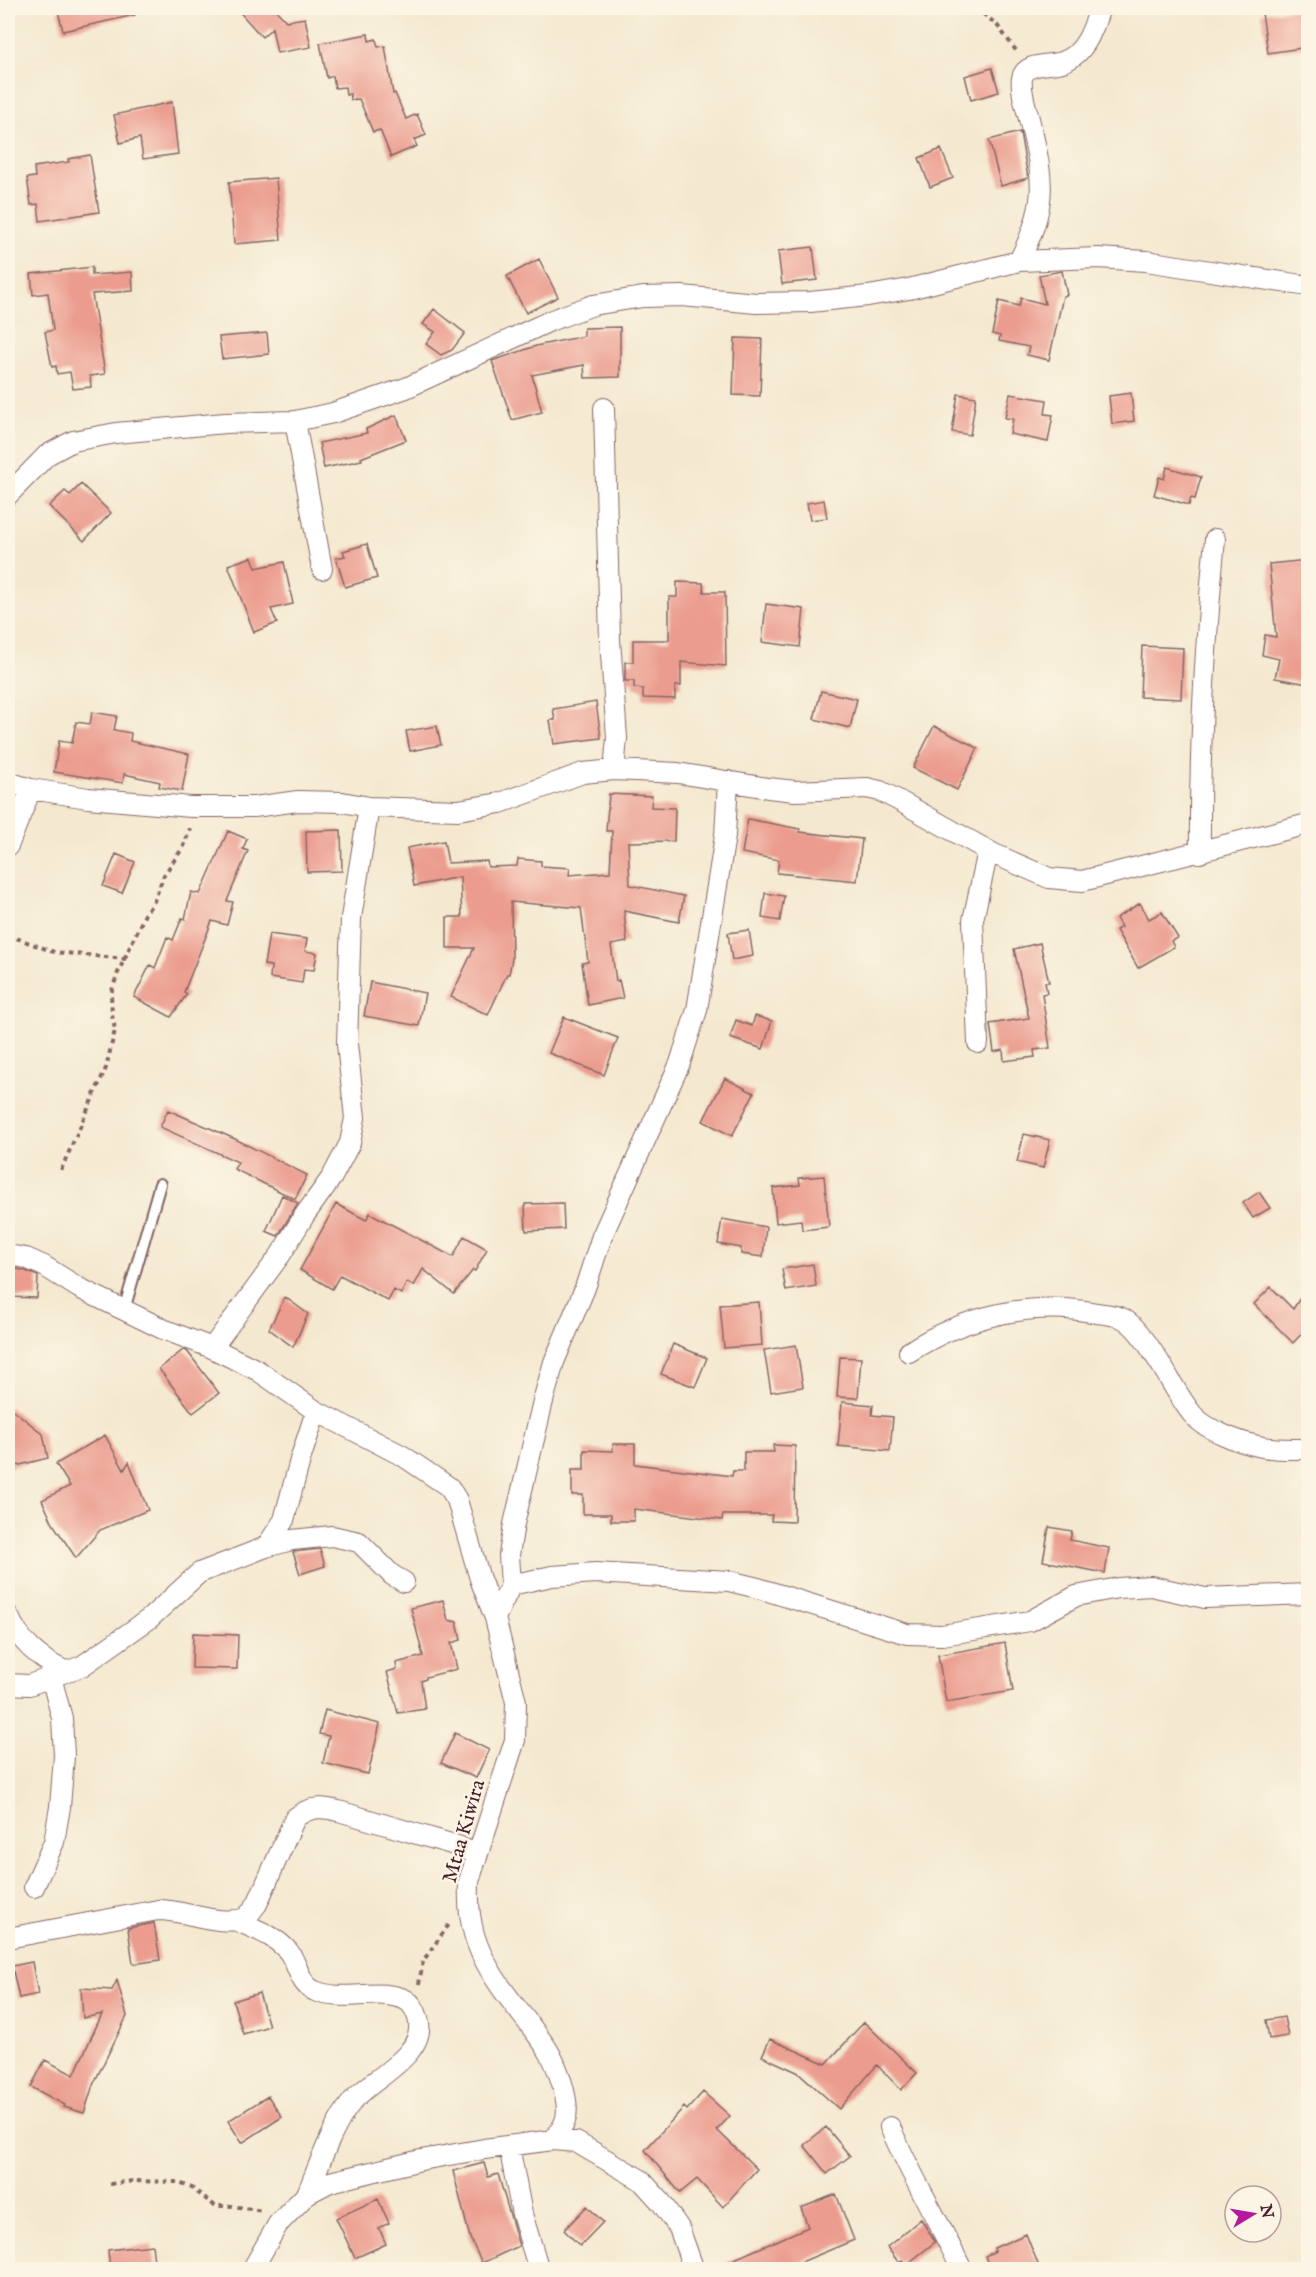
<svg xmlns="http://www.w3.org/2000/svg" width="1316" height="2277" font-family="'IM FELL English',serif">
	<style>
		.building { fill: #eb9c8e }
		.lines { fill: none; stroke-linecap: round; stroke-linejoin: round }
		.service-casing { stroke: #866665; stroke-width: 14 }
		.minor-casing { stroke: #866665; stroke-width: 22 }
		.path { stroke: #866665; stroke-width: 4; stroke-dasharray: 4.5 4.5; stroke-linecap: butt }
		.service { stroke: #fff; stroke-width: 10 }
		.minor { stroke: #fff; stroke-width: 20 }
		.labels { text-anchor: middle; stroke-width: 5; stroke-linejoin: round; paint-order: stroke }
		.street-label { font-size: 21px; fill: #4a1f2b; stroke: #fcf5e5 }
	</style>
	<rect width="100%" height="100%" fill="#fcf5e5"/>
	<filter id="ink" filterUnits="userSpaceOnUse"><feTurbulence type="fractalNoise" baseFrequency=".0167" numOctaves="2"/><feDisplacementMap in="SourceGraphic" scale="12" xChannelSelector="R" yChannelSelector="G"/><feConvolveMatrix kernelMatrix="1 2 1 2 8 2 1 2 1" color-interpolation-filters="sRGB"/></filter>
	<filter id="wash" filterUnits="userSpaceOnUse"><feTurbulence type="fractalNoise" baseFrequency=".008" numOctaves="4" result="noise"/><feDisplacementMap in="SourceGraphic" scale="24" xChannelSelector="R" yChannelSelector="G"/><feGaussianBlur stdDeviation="1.35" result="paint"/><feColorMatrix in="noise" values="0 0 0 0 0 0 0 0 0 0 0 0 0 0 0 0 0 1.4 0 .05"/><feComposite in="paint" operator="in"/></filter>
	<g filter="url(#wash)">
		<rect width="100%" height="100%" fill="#f4e9d0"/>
		<g id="blocks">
			<path class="building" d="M73,8h61l1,7 -72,16 -5,-20z
				M236,8h38l12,13 19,-3 6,29 -34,6 -5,-25 -10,9z
				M1302,8l6,39 -40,6 -6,-40z
				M368,34l1,7 7,-2 2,8 7,-1 8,48 2,-1 11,26 11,-5 9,21 -12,5 3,6 -26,11 -11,-27 -7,2 -14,-33 -8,1 -1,-6 -4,1 -1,-8 -10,1 -2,-12 -6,2 -7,-35z
				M992,68l7,24 -28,8 -6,-24z
				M172,102l6,52 -35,5 -3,-21 -20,5 -6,-28z
				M1020,132l8,46 -27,8 -12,-46z
				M941,149l12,29 -23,9 -11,-29z
				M90,155l9,57 -59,9 -2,-17 -7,1 -4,-27 8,-1 -1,-10 35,-5 -1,-3z
				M276,178l5,62 -47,4 -5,-62z
				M813,247l4,33 -35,4 -4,-33z
				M539,259l19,38 -32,16 -19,-37z
				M92,267v8l40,-3 1,19 -41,3 13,80 -15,2 1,11 -18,2 -3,-17 -13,2 -1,-8 -4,1 -7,-35 8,-2 -5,-37 -15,2 -2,-21z
				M1062,271l5,24 -4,1 -14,64 -22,-5 2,-8 -30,-6 1,-5 -8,-2 7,-33 20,5 2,-8 24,6 -6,-29z
				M434,309l31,24 -13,17 -11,5 -15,-11 9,-12 -12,-8z
				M620,327v50l-35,1 -1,-13 -52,10 10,37 -30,8 -20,-59 44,-15 48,-10v-8z
				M267,333l2,21 -47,5 -3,-22z
				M735,338l27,1 -2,57 -27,-1z
				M1131,393l3,28 -22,3 -3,-28z
				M958,394l18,3 -6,38 -18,-3z
				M1010,394l37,6 -2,14 8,1 -5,27 -38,-8 3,-15 -8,-1z
				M396,415l10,25 -45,18 1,2 -38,8 -5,-25 48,-10 -1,-4z
				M1167,467l34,10 -6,22 -4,-1 -2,7 -35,-10 5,-18 5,2z
				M81,484l30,29 -27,28 -35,-35 16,-15 5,4z
				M824,500l3,18 -17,2 -3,-17z
				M367,544l10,34 -32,9 -9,-29 9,-2 -2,-5z
				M252,557l4,11 28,-6 9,42 -22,5 6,14 -23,9 -26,-67z
				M1308,560v124l-33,-6 4,-19 -17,-4 3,-20 11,2 -7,-73z
				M677,582l26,1 1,9h21l1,74 -45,-4v24h-6v13l-32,-1v-9l-9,-1v-7h-9v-19h8v-22h36v-43h8z
				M766,604l38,5 -4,38 -38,-5z
				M1142,646l41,2 -2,51 -41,-2z
				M821,691l36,8 -7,29 -36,-9z
				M596,702l5,36 -47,6 -4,-24h5l-2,-11z
				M92,712l25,4 -3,14 17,3 -1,8 59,13 -7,37 -23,-4 1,-5 -36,-8 -1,9 -69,-11 5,-31 13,2 4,-21 14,2z
				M437,726l4,19 -31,6 -4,-20z
				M934,726l44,22 -21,42 -44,-22z
				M609,794l43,2 -1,11 24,1 -1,33 -46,1 2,43 54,11 -5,26 -55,-11 3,31 -16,3 5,36 3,-1 4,18 -35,7 -6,-42 6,-1 -7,-54 -70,-6 1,57 -3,15h-2l-19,41 -37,-18 23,-49h-27v-31h15l-2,-40 -46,9 -7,-38 37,-7 4,22 39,-2 1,6 29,-1 1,-7 23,2v5l29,2 -1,7 41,-3 2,-41h-6z
				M748,819l52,10v3l62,7 -5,42 -80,-8 2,-13 -37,-7z
				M341,830l1,41 -35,1 -1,-41z
				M228,831l19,8 -4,10 5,2 -21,50 6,1 -6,23 -15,-4 -28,71 3,2 -16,23 -37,-20 16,-32 5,3 12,-31 6,3 9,-22 3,1 6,-27 9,2z
				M116,854l19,8 -13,31 -19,-7z
				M765,893l19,3 -4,25 -18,-3z
				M1140,903l9,16 13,-7 16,26 -7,3 3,6 -36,21 -22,-38 5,-3 -5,-9z
				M749,930l4,26 -21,4 -4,-27z
				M269,934l38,5 -2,12 12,2 -3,17 -10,-1 -2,14 -32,-5 1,-12 -7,-1z
				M1040,943l9,39h-4l2,11 -5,1 8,54 -16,2 1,7 -31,4 -1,-11 -9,2 -4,-28 39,-6 -15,-69z
				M370,982l55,11 -6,33 -55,-10z
				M755,1016l17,5 -9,28 -33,-11 6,-18 16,6z
				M564,1017l54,21 -14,37 -55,-22z
				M725,1078l29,15 -22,43 -29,-15z
				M168,1110l67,29 72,36 -12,24 -61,-30 4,-7 -78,-35z
				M1024,1134l26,6 -7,28 -26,-6z
				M824,1176l5,51 -27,3 -1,-10 -25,3 -3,-35 27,-3 -1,-7z
				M1259,1192l11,16 -17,10 -10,-15z
				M282,1195l16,8 -20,33 -12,-5z
				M563,1203l1,26 -38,2 -1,-27z
				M336,1204l30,16 4,-7 83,44 11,-21 23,13 -12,22 -2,-1 -19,24 -31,-25 -9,17 -7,-4 -6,12 -7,-4 -6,11 -48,-26 -8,14 -32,-19z
				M722,1219l44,8 -3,30 -22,-3v-6l-23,-4z
				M813,1264l3,22 -30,5 -4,-22z
				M8,1268l15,2 15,6 -1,22 -29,-1z
				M1308,1286v41l-15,16 -39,-39 17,-17 22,22z
				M285,1297l23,17 -15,33 -24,-18z
				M759,1302l3,43 -38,3 -4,-43z
				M673,1344l34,14 -12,29 -34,-13z
				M796,1345l7,42 -32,5 -7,-42z
				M183,1350l4,1 32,42 -26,20 -34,-44z
				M840,1357l21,1 -3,40 -21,-1z
				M842,1402l31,3 -1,10 21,2 -3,34 -52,-5z
				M8,1406l35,28 5,24 -40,10z
				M105,1435l19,35 5,-8 19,48 -48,20 -24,28 -23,-34 -11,-24 28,-14 -14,-22z
				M613,1444h22v20l97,12 1,-5h11v-19h30l-1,-7 22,1 -1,76 -23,-1 1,-6h-49l-1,5 -88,-11v12h-23v-7h-28v-19h-11v-25h12v-20l29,1z
				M1049,1527l23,4 -2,9 39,8 -4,25 -62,-12z
				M320,1549l5,17 -25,8 -7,-22z
				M443,1600l5,20 9,2 4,18 -10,3 6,26 -31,8v2l-5,2 4,28 -27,4 -11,-41 10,-3 -1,-6 27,-7 -12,-48z
				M193,1633l45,2 -1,34 -45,-1z
				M1005,1643l8,48 -67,11 -8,-47z
				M325,1710l55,14 -12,50 -45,-11 6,-27 -10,-2z
				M455,1733l34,17 -13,28 -35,-15z
				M154,1923l6,37 -27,4 -5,-36z
				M32,1962l6,32 -19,4 -7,-32z
				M117,1980l10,36 -34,69 -9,28 -20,-6 1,-2 -34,-18 14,-27 29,15 28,-61 -19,4 -2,-30 31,2z
				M259,1993l10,33 -26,8 -10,-33z
				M1284,2017l4,19 -19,3 -3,-19z
				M864,2022l53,51 -16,17 -24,-25 -38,44 -40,-36 -37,-17 8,-17 56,25z
				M703,2092l27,24 -13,14 40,39 -34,38 -26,-28 -17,14 -35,-43 39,-43 3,3z
				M268,2096l14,21 -40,26 -14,-22z
				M826,2127l24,29 -23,18 -23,-29z
				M484,2163l4,14 10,-3 21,72 -37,17 -12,-25 -17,-67z
				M836,2194l18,46 -72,30h-73l99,-43 -7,-19z
				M378,2199l11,24 -10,5 7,16 -31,14 -19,-40z
				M587,2206l16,16 -23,24 -16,-16z
				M921,2219l14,23 -29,23 -4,-5 -3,3 -12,-16z
				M1026,2234l12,30 -13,6h-35l-5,-14 10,-5 -1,-3z
				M152,2245l3,25h-45l-2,-20z"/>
		</g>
	</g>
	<g filter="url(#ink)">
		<use href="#blocks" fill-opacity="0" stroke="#866665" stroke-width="1.5"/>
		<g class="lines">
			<defs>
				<path id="service" d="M124,1310l36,-126"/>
				<path id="minor" d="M1019,261c28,-56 26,-78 11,-138 -3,-14 -10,-31 -8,-45 3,-16 28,-12 40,-16 23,-7 31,-33 38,-54
					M604,408l6,232 7,98 -3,32
					M295,421l27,148
					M8,495l39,-40 26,-14 43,-8 109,-10 70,-2 38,-8 73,-25 146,-68 41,-15 50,-8 39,-1 74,7 54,-1 58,-6 41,-7 110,-28 79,-3 48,3 162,25
					M8,782l23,7 57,9 103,9h63l44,-6 44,1 27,5 89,3 42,-7 83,-30 31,-3 64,3 90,15 27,3 72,-3 13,3 16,8 98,55 55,24 33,3 226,-57
					M8,846l23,-57
					M1200,853c-1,-106 5,-209 15,-314
					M978,1043l-5,-123 15,-69
					M8,1255l18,3 18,8 35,22 84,41 49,19 45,22 59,41 87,45 46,31 8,13 23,79 15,39 21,84 -1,38 -46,141c-1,26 1,48 12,72 16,35 43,62 65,94 10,15 26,56 19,74 -2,7 -8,14 -12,19
					M212,1348l69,-94 23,-38 28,-39 18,-34 5,-25 -8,-74 4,-126 18,-111
					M909,1352c55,-36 123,-52 188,-39 8,1 20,2 27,6 13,8 24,25 32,38 13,19 22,40 37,58 13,15 46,27 65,31 16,4 34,3 50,3
					M266,1547l18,-27 16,-60 16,-49
					M511,1585l-2,-30 5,-31 29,-123 11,-39 31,-74 17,-52 78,-173 17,-53 28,-174 3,-55
					M8,1615c12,28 32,45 59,57
					M495,1618l16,-33 41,-9 44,-3 133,8 29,7 149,46 35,1 88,-14 46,-25 42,-8 33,-2 54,12 103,-4
					M8,1684l21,1 53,-19 67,-47 50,-46 67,-26 26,-7 40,-4 27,6 33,33 12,7
					M34,1887l20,-45 6,-35 4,-51 -2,-38 -11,-41
					M237,1921c18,8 37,14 51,30 10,12 11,34 27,40 28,12 63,-4 91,9 7,4 10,11 12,18 11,37 -49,61 -67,85 -19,24 -32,63 -44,91
					M8,1938l150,-28c27,0 63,17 88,8l11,-14 38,-86c16,-13 29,-11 47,-6l116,34 19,9
					M890,2127c21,49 49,94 72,143
					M509,2146l13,68 17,56
					M252,2270l26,-46 29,-30 23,-12 91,-22 63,-11 69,-9 23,2 65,38 20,22 18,26 15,42"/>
			</defs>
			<use href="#service" class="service-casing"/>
			<use href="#minor" class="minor-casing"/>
			<path class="path" d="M976,8l21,17 21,28
				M8,935l46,17 72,7
				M61,1170l45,-102 9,-38 -3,-16 -1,-20 6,-19 28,-61 9,-13 10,-26 20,-29 6,-18
				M419,1984l4,-23 27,-38
				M110,2184l23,-3 44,1 15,6 23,18h17l31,5"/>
			<use href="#service" class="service"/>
			<use href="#minor" class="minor"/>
		</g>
	</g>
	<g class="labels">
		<g class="street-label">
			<text transform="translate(463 1831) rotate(-74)" y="7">Mtaa Kiwira</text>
		</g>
	</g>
	<rect width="1316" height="2277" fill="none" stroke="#fcf5e5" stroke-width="30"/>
	<g transform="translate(1253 2214) rotate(79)"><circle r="28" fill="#fcf5e5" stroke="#b59f9b" stroke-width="1.5"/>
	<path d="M0-4.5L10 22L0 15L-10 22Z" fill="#b5179e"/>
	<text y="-9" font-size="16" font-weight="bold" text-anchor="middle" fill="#4a1f2b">N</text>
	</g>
</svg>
